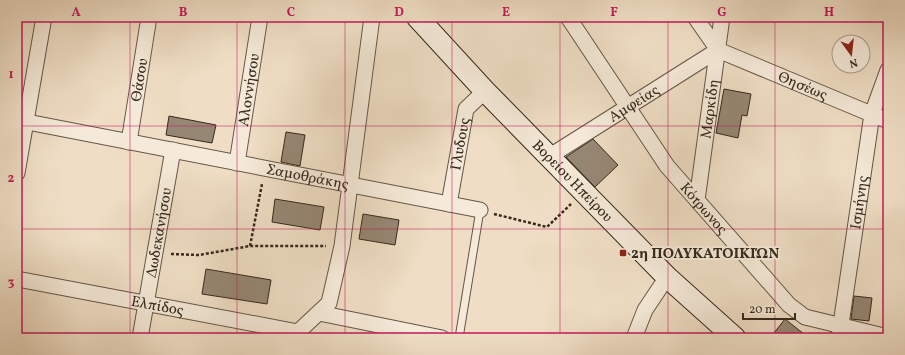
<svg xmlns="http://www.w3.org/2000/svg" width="905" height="355" font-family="Vollkorn,serif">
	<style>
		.building { fill: #968774; stroke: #36291d }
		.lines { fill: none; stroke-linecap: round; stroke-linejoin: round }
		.lane-casing { stroke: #645647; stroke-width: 9 }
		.street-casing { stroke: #645647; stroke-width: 17 }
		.secondary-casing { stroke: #36291d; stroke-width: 23 }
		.path { stroke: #36291d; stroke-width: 2.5; stroke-dasharray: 3 2; stroke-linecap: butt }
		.lane { stroke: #f5ead9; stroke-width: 7 }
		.street { stroke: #f5ead9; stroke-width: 15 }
		.secondary { stroke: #f5ead9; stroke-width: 21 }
		.grid { fill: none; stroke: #c2185b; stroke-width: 1; stroke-opacity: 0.55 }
		.poi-dot { fill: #8f2418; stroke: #f5ead9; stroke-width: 1.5 }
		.labels { text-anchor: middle; stroke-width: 4; stroke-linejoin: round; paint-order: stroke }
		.street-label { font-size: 15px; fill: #36291d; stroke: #f5ead9 }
		.poi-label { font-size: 15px; font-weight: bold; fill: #36291d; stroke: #f5ead9; text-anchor: start }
		.neatline { fill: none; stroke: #c2185b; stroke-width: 1.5 }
		.grid-label { font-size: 13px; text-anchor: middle; font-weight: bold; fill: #c2185b }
	</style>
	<rect width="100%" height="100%" fill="#efdec5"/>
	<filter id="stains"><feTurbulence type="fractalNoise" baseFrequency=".005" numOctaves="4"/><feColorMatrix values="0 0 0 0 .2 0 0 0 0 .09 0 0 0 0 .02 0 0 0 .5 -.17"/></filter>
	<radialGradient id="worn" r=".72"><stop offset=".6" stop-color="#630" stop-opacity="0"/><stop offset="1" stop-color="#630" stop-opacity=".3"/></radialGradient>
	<path class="building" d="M724,89l27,5 -4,22 -5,-1 -4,23 -22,-5z
		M169,116l47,9 -4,18 -46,-8z
		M286,132l19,3 -5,31 -19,-4z
		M593,139l25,26 -23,22 -29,-30z
		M275,199l49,8 -4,23 -48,-8z
		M363,214l36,6 -4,25 -36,-6z
		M206,269l65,11 -4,24 -65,-10z
		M854,296l18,2 -3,23 -18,-2z
		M785,319l24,19h-39z"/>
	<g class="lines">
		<defs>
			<path id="lane" d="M459,338l21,-128"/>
			<g id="street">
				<path id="s1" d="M568,17l99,149 122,139 16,12 83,20"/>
				<path d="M695,17l23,33"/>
				<path id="s2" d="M718,50l170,71"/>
				<path id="s3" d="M17,120l463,90"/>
				<path id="s4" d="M129,142l20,-125"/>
				<path id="s5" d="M550,156l168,-106"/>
				<path id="s6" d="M237,163l23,-146"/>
				<path d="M17,173l27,-156"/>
				<path id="s7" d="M697,200l25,-183"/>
				<path id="s8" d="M449,204l17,-95 19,-18"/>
				<path id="s9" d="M17,279l281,53"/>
				<path d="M319,313l123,25"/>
				<path id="s10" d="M140,338l33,-188"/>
				<path d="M297,338l1,-6 31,-29 13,-57 30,-229"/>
				<path d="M634,338l11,-28 22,-33"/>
				<path id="s11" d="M839,338l33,-224 16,-44"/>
			</g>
			<g id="secondary">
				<path id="s12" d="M417,17l68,74 182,186 68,61"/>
			</g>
		</defs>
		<use href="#lane" class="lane-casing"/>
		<use href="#street" class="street-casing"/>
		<use href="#secondary" class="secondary-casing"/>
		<path class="path" d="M494,214l53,13 24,-23
			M250,246l12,-62
			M171,254l28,1 51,-9h76"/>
		<use href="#lane" class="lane"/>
		<use href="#street" class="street"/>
		<use href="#secondary" class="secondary"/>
	</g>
	<path class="grid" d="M130,17v321M237,17v321M345,17v321M452,17v321M560,17v321M668,17v321M775,17v321M17,126h871M17,229h871"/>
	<rect class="poi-dot" x="619" y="249" width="8" height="8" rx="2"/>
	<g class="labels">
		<g class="street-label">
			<text dy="5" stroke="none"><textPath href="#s4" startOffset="63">Θάσου</textPath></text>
			<text dy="5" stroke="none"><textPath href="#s2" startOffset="92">Θησέως</textPath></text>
			<text dy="5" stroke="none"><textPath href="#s6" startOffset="74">Αλοννήσου</textPath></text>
			<text dy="5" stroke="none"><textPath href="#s5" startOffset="99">Αμφείας</textPath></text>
			<text dy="5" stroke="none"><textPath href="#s7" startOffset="92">Μαρκίδη</textPath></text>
			<text dy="5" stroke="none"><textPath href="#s8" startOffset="61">Γλυδους</textPath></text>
			<text dy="5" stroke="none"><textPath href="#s3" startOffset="296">Σαμοθράκης</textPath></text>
			<text dy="5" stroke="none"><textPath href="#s12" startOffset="226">Βορείου Ηπείρου</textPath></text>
			<text dy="5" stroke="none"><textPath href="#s11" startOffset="137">Ισμήνης</textPath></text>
			<text dy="5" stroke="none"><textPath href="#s1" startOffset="235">Κότρωνος</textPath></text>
			<text dy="5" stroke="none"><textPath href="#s10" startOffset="107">Δωδεκανήσου</textPath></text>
			<text dy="5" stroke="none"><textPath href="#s9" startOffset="143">Ελπίδος</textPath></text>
		</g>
		<g class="poi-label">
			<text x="631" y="258">2η ΠΟΛΥΚΑΤΟΙΚΙΏΝ</text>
		</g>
	</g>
	<rect width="905" height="355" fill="none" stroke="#efdec5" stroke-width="44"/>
	<g transform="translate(851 54) rotate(165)"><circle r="19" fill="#f5ead9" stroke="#a99d8e"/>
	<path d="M0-3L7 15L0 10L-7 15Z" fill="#8f2418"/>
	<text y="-6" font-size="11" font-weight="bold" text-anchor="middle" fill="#36291d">N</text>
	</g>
	<path d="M743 313v6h52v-6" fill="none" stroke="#36291d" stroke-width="2"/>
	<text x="749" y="313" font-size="12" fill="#36291d" stroke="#f5ead9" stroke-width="3" paint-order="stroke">20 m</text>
	<rect x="22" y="22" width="861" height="311" class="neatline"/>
	<g class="grid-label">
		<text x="76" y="16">A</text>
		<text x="183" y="16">B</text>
		<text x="291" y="16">C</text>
		<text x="399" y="16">D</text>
		<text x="506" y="16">E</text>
		<text x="614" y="16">F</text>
		<text x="722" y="16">G</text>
		<text x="829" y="16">H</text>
		<text x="11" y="78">1</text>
		<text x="11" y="182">2</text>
		<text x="11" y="286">3</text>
	</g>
	<rect width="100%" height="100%" filter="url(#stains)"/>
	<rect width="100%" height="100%" fill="url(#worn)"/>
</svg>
